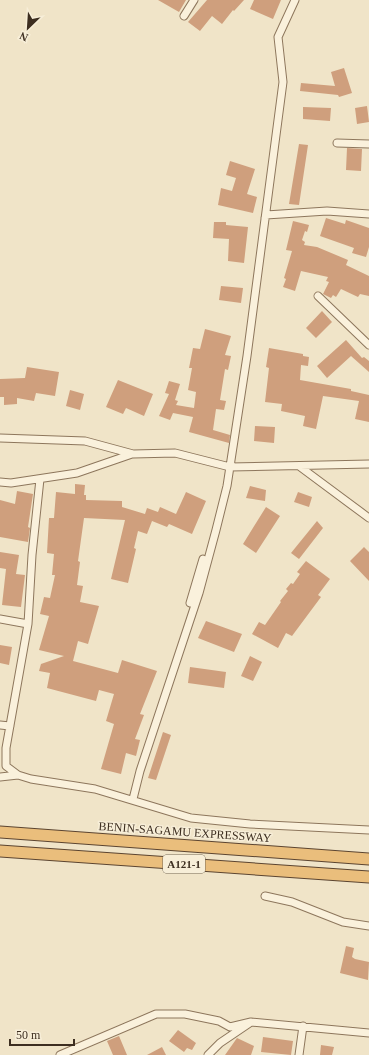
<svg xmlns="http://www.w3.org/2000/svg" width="369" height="1055" font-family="'Times New Roman',serif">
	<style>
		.building { fill: #cf9f7d }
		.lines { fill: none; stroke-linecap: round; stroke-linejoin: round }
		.minor-casing { stroke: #8d765c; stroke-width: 9 }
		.trunk-casing { stroke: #5b4430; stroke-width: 13 }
		.minor { stroke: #faf1dc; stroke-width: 7 }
		.trunk { stroke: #eabe7c; stroke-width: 11 }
		.labels { text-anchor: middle; stroke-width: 3; stroke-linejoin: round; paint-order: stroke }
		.shield { fill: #f7eed8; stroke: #756857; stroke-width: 1 }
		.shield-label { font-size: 11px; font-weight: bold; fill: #3d2e20 }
		.street-label { font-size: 12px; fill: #3d2e20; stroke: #f7eed8 }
	</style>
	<rect width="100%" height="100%" fill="#f0e4c8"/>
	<path class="building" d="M158,0h28l-7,12z
		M207,0h37l-10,11 -1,-1 -11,14 -10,-8 -12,15 -12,-9z
		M254,0h27l-8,19 -23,-10z
		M344,68l8,25 -13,4 -1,-2 -38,-4 1,-8 34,3 -4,-14z
		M367,106l2,16 -12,2 -2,-16z
		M303,107l28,1 -1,13 -27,-2z
		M299,144l9,1 -9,60 -10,-1z
		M347,148l15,1 -1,22 -15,-1z
		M230,161l25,8 -8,25 10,3 -4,16 -35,-8 3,-17 11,3 4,-13 -10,-3z
		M326,218l19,6 1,-4 23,8v19l-3,10 -14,-4 2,-5 -34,-12z
		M293,221l16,4 -2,7 -2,-1 -3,9 3,2 -1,3 13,2 31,13 -2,5 23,11v20l-9,-2 -2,3 -17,-8 -5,8 -3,-2 -2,3 -8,-4 6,-12 -3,-1 2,-4 -27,-6 -6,20 -12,-4 3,-8 -2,-1 8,-27 -6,-1z
		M214,222h12v3l22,2 -4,36 -16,-2 1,-22 -16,-1z
		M221,286l22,2 -2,15 -22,-3z
		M322,311l10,11 -16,16 -10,-10z
		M205,329l26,7 -6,19 6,1 -3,14 -3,-1 -5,31 6,1 -2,9 -8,-1 -3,21 17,5 -1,8 -40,-11 4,-15 -20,-4 -3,7 -11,-4 10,-22 -4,-1 4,-12 11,3 -5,16 3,1 -2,4 18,3 2,-16 -8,-2 4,-22h-3l4,-20 7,1z
		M346,340l16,18 2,-1 5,4v11l-18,-16 -24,22 -10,-12z
		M269,348l34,6v2l6,1 -1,9 -7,-1 -1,15 51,9v2l18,4v27l-14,-3 4,-18 -36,-5 -7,33 -13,-3 2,-10 -24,-5 1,-7 -17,-2 4,-34 -3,-1z
		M27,367l32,5 -4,24 -19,-3 -2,8 -17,-3v6l-13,1v-8h-4v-18l25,-1z
		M118,380l35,14 -9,22 -18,-8 -3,6 -17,-7z
		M70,390l14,4 -4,16 -14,-4z
		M255,426l20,1 -1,16 -20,-2z
		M75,484l10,1 -1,10h2v5l36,1v6l23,7 2,-6 11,4 2,-5 16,7 10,-22 20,9 -14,33 -23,-10 -2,3 -15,-6 -5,13 -9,-3 -4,17 2,1 -8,34 -17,-4 14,-59 -41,-2 -6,43 2,1 -3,23 6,1 -3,16 19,4 -11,38 -10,-3 -5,20 45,12 4,-13 35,11 -17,43 4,1 -9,24 5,1 -4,16 -10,-3 -5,21 -20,-5 13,-45 -8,-3 8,-27 -15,-4 -3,11 -49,-13 3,-15 -11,-2 2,-7 23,-8 -25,-6 10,-34 -9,-2 4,-17 6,1 5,-23h-3l2,-21 -7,-1 2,-35h5l2,-26 19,2z
		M250,486l16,4 -1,11 -19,-3z
		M17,491l16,3 -5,33 2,1 -2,14 -28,-5v-37l15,4z
		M298,492l14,5 -3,10 -15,-5z
		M266,507l14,9 -24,37 -13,-9z
		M317,521l6,7 -24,31 -8,-6z
		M364,547l5,5v29l-19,-20z
		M0,552l19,3 -3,19 9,1 -4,32 -19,-2 4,-36 -6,-1z
		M306,561l24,18 -12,16 3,2 -29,39 -6,-3 -8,15 -26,-14 7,-12 6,3 16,-23 -1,-1 8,-10 -2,-2 5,-6 2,1 7,-10 -3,-2z
		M206,621l36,13 -8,18 -36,-14z
		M0,645l12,2 -3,18 -9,-2z
		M250,656l12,6 -9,19 -12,-5z
		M190,667l36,5 -2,16 -36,-5z
		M163,732l8,3 -15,45 -8,-2z
		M346,946l8,2 -2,9 3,2 14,3 -1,18 -28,-7z
		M178,1030l18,13 -4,7 -5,-2 -3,4 -15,-11z
		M119,1036l8,19h-14l-6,-14z
		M263,1037l30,4 -2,14 -30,-3z
		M237,1038l17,8 -3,9h-26z
		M321,1045l13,2 -2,8h-12z
		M162,1047l4,8h-19z"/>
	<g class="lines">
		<defs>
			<path id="minor" d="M184,16l10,-16
				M337,143l32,1
				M265,218l1,-3 61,-4 42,3
				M318,296l51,49
				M0,438l85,3 48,13 42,-1 55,14
				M231,464l-1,3 139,-3
				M299,466l70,52
				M40,479l-8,76 -4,69 -22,124v18l12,9 13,4 64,10 96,29 59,6 119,6
				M0,482l11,1 66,-10 55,-19
				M190,603l13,-44
				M0,619l28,5
				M0,725l10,1
				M0,777l18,-2
				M133,799l7,-28 59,-178 17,-63 11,-44 20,-130 36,-274 -5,-45 17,-37
				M265,896l27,6 51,20 26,4
				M60,1055l96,-41h29l34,7 11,6 21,-5
				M208,1055l12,-12 31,-21 118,11
				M299,1055l4,-29"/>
			<path id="trunk" d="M0,832l369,27
				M0,851l369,26"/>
		</defs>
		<use href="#minor" class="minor-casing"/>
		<use href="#trunk" class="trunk-casing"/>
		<use href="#minor" class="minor"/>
		<use href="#trunk" class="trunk"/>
	</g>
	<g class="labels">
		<rect class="shield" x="163" y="855" width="42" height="18" rx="3"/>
		<g class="shield-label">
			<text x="184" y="868">A121-1</text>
		</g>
		<g class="street-label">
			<text transform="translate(185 832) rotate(4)" y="4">BENIN-SAGAMU EXPRESSWAY</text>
		</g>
	</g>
	<g transform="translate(28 28) rotate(205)" stroke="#f7eed8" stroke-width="3" paint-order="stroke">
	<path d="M0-3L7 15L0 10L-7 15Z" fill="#3d2e20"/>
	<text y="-6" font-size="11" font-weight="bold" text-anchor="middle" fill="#3d2e20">N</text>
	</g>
	<path d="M10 1039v6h64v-6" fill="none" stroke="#3d2e20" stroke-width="2"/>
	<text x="16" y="1039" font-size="12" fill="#3d2e20" stroke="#f7eed8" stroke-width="3" paint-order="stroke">50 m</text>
</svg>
